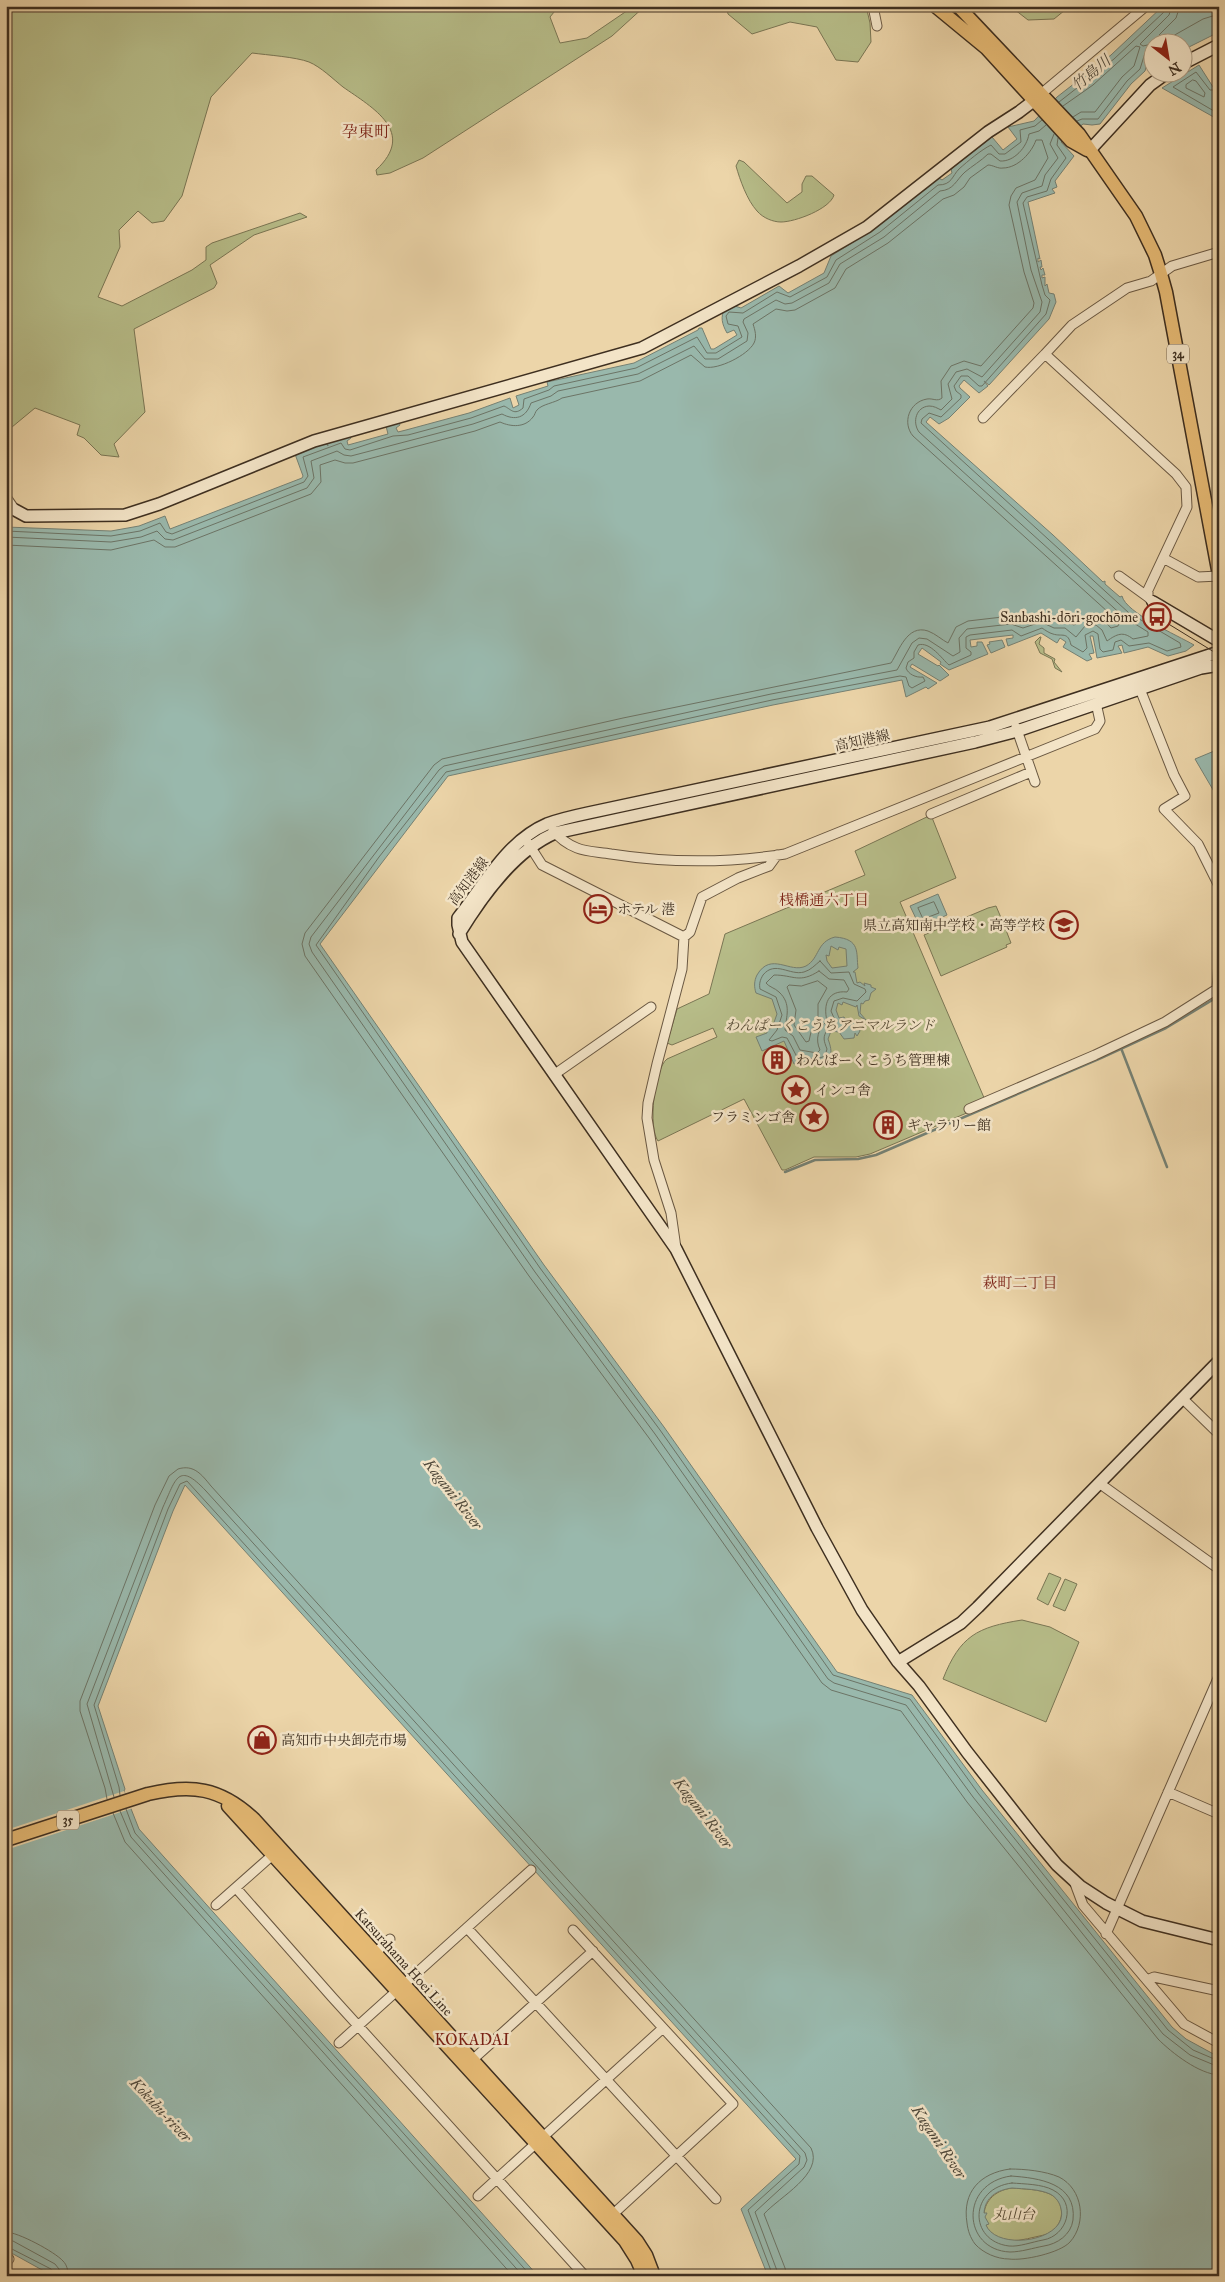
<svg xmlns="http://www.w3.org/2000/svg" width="1225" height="2282" font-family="'IM FELL Great Primer','Noto Serif JP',serif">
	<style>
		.green { fill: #b7bd89; stroke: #7a7654 }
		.water { fill: #99b8ac; stroke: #758174; fill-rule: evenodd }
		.pier { fill: #ecd5a9 }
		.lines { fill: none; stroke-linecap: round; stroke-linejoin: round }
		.shore { stroke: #6c7466; stroke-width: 1 }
		.stream { stroke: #758174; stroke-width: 2.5 }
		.street-casing { stroke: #6a5842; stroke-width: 11 }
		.secondary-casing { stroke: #3e2f20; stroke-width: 14 }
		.primary-casing { stroke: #3e2f20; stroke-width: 15 }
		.street { stroke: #f3e4c7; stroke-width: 9 }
		.secondary { stroke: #f3e4c7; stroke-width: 11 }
		.primary { stroke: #e6ba74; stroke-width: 12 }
		.tram { stroke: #3e2f20; stroke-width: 1 }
		.labels { text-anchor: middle; stroke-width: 5; stroke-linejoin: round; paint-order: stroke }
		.shield { fill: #f3e4c7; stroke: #746552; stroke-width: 1 }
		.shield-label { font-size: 12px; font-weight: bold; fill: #3e2f20 }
		.poi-label { font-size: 14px; fill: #3e2f20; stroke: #f3e4c7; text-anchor: start }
		.street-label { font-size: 14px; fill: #3e2f20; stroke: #f3e4c7 }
		.park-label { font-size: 14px; font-style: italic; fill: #564b35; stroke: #f3e4c7 }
		.water-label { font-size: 15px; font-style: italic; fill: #504a3c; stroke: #f3e4c7 }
		.neighbourhood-label { font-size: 15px; fill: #7a1f14; stroke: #f3e4c7 }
		.quarter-label { font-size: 16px; fill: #7a1f14; stroke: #f3e4c7 }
	</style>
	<rect width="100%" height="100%" fill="#ecd5a9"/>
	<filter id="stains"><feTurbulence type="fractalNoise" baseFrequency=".004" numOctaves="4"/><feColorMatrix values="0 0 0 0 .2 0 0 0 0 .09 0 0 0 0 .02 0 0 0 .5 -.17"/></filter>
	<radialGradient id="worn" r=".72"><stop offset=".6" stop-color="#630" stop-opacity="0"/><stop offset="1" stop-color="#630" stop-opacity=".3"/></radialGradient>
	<path class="green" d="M6,6h553l-9,11 10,26 27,-5 47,-32h11l-33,30 -189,122 -33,15 -13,2 -1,-5c41,-38 -3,-62 -33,-83 -10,-8 -22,-20 -34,-25 -13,-5 -42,-7 -57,-9l-41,44 -29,99 -18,25 -12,2 -14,-12 -19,19 1,17 -22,50 24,9 70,-36 14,-10v-13l6,-4 88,-30 7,4 -53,18 -44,30 7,18 -3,5 -80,41 11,83 -31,32 5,13 -18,-2 -17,-17 -7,-3 3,-10 -45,-17 -29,24z
		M726,6h140l4,17 1,19 -13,20 -22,-2 -19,-33 -27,-5 -38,12 -24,-20z
		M1010,6h60l-16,13 -26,1z
		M739,160l5,2 43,41 15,-11v-8l4,-8h6l22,19c-4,14 -39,27 -53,27 -8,0 -18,-4 -24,-11 -10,-11 -17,-31 -21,-45z
		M1040,637h1l-2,7 5,4v5l11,6 -1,3 8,10 -7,-4 -3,-9 -12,-6 -5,-11z
		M931,815l25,63 -56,24 85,198 -16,12 -99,42 -14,3h-42l-29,13h-3l-38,-71 -86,42c-10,-13 -4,-72 9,-82l50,-22 -4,-9 -41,17 -5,-2 10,-34 32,-15 16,-60 140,-59 -10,-24z
		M996,906l6,14 -4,2 3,4 3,-1 7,18 -5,2 1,2 -66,29 -17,-41 64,-27z
		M1049,1573l12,5 -13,27 -11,-6z
		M1065,1579l12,5 -12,27 -12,-5z
		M1022,1620l28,7 29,15 -33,80 -103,-43c17,-43 34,-52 79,-59z
		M1012,2188c12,1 27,1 38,6 19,9 13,37 -6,41 -10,2 -23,6 -34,6 -34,-2 -36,-48 2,-53z"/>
	<path class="water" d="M1163,6h56v26l-36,18 -1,-8h-30v12l-3,2 -4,15 -14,13 -31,40 -8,1 -9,-1 -22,18 13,14 -19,25 2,6 -5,2 3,4 -27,9 12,57 -2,-1v4l3,-2 1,7h-2l1,3 2,-2 2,7h-3v3l3,-1v9l2,-2 2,9 5,1 2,8 -7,17 -60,66 -5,-4 4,5 -9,7 -15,-13 -5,6 1,2 10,9 -21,21 -10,6 -9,-7 -4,5 127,113 50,47 2,-1v3l15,13 2,-1c4,17 55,39 72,49l-8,6 -18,5 -20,-9 -24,6 -2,-8 -4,1 4,7 -25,5 -4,-22h-3l4,17 -5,1 3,5 -5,2 -24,-14 3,-5 -6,-4 -3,5 -16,-10 -33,13 -2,-7 7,-1v-3l-43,5 1,7 6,-1v-4h5l6,12 -39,16 -9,-6 1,-2 -19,-14 -4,6 20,12 1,-1 10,10 -9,6 -28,-17 -2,3 27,16 -9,6 -2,-2 -20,10 -4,-17 -129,25 -325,71 -128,168 224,321 120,162 173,245 75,23 70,95 190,237 14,12 33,18v219h-451l-27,-67 55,-50 -611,-674 -12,26 -75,195 27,83 -1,2 15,38 399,447h-485l-47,-26v-1723l105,4 28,-5 26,-10 5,13 132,-51 1,-2 -8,-22 31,-11 2,3 -1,-4 23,-7 1,3 -4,3 1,4 40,-11 -2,-8 13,-4 1,3 -4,3 2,4 8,-2 63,-17 41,-15 3,10 6,-3 -3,-9 32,-10 -1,-4 87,-19 64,-33 1,-2h3l9,21h3l23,-14 -3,-5 -7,3c-5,-9 -7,-16 -2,-25l7,-3 9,3 38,-22 9,7 36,-20 7,-17 46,-29 62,-49 3,2 10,-7 -1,-4 41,-32 11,13 14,-11 -9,-12 26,-6 23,-24 54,-42zM1012,2188c12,1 27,1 38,6 6,3 10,9 11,15 8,32 -64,43 -75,16l3,-1 -4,-7 2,-4h-3c1,-16 13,-23 28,-25z
		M1199,65l14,22 6,-3v36l-57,-32z
		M1002,640l3,7 -14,6 -4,-8 3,-1 -1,-2z
		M1219,749v51l-24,-41z
		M938,894l9,21 -27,12 -10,-21z
		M835,937c26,2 21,16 23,31l-5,4h2l2,11 3,-1 5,4 -1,-3 7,2v2l5,2 -5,4 -2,7 -4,1 -2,3 -2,-1 -1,10 6,7 -7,-4 -2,-11 -1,2 -13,-5 -1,3 -4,-2 -2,7 3,8 5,-1 2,3 5,-1 6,3 3,9 -3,5 -2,-3 -1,5 -10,1 -5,-7 -8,-1 -3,8c4,11 6,20 -8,25l-15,-3 -11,3 -10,-23 -22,10 -6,-14 11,-4v-3l5,-2 5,-14 -5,-15 -16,-6c-2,-6 -2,-12 1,-18 14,-24 33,-1 49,-9 14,-8 10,-24 29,-29zM831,946l7,4 1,-3 7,2 1,17 -15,2 -5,-7 -1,-6 3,1z"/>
	<path class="pier" d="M124,1791l9,17 -127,42v-20z"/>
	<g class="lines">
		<path class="shore" d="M1180,6l-4,12 -17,17 5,6 39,-22 16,-5
			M1152,44l-9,2 -3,-2 29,-29 3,-9
			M1193,80l3,1 9,12 -1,4 -18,-9v-3z
			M1219,90h-9l-14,-18 -23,15 46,27
			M1059,102l55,-43 50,-47 2,-6
			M1063,106l30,-21 43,-39 4,1 -6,19 -12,11 -27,35h-14l-8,5
			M1077,121l5,-2h16l29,-38 13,-12 5,-16 7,-3
			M1054,134l-4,10 8,14 -13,17 -3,11 -20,7 -5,9 14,68 11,32 -2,10 -58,65 -15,-8 -11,3 -8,12 4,15 -11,11c-4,-2 -7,-4 -12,-4 -13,1 -17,16 -10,26l205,185 24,15v4l-15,3c-10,-8 -16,-5 -26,2l-5,-11 -6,-5 -11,1 -9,11 -11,-9h-11l-13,-6 -18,6 -12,-4 -44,5 -8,9 1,14 -7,4 -26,-17 -8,-1 -7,5 -15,27 -126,24 -327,72 -5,4 -128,167 -2,7 3,8 223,320 120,162 173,245 6,4 72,22 67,92 190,237 27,21 29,12
			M1058,138l-1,7 9,13 -15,21 -4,12 -20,6 -4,6 19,82 3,10 5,5 -4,14 -64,72h-3l-11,-10h-7l-7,10 2,5 5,4v3l-20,19 -12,-4 -7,6 -1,4 208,190 51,30 1,4 -14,4 -18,-8 -20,3 -8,-6 -6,2 -2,8 -10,2 -3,-3 -2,-15 -5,-3 -8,4 2,13 -4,4 -12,-7c-3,-14 -9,-8 -18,-11 -4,-1 -8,-4 -11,-6l-21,8 -9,-6 -42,5 -4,2v11l5,4v3l-22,10c-7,-6 -19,-24 -31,-20l-4,7v6l-6,4 -2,6c2,6 10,10 17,9l2,4 -13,7 -3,-2 -3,-9 -6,-1 -128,24 -326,72 -67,85 -63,88 224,323 120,162 173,245 77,24 68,94 190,237 25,20 26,11
			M6,531l105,5 29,-5 20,-8 6,9 6,2 132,-52 4,-6 -5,-19 38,-14 4,6 5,1 43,-14 15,-1 63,-17 33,-12c7,3 10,10 19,2l1,-9 25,-9 5,-4 82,-18 61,-31 10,16h9l26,-16 -4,-11 -10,-2 -2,-8 3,-4 14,1 34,-21 13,5 37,-20 9,-17 44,-28 58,-47c14,0 14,-9 21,-16 9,-8 22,-19 32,-24l8,9h6l16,-12 -1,-12 15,-4 7,-6
			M6,537l105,5 30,-5 16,-6 8,8 8,1 134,-52 7,-10 -3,-17 26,-10 7,4 7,1 122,-32 29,-10c13,7 24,4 29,-11l20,-7 7,-5 80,-17 56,-28 11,13h13l29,-18 1,-8 -5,-11 1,-3 32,-19 9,4 7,-1 37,-20 11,-19 44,-27 56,-46c14,-1 16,-11 25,-19 7,-6 16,-11 23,-18h3l9,7c14,1 27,-14 29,-27l10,-3 7,-6
			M6,545l105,5 43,-10 11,7h10l136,-53 10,-12 -1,-17 15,-5 10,3h8l122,-32 25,-9c11,5 25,6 33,-5 2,-2 2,-5 4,-7 5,-6 18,-7 25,-12l78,-17 51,-26 14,12c13,3 43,-12 49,-24 3,-6 1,-13 -1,-19l23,-15 11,2 8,-1 40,-22 11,-19 42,-26 55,-44 11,-4 10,-8 6,-9 18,-13c5,0 10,4 15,3 15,0 29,-16 33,-28h6l6,18 -13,22 -19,8 -5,8 -2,9 15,67 10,31 -1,5 -52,58 -17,-5 -13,5 -10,15 1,17c-5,4 -9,0 -15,1 -18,3 -25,24 -14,37l195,176 11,11 -1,3 -7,2c-12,-14 -23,-12 -37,-3l-32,-11 -18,5 -13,-3 -43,5 -12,6 -8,16c-6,-3 -12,-9 -20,-12 -21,-7 -29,20 -37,32l-268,55 -181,41 -8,6 -129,168 -3,11 3,12 224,320 120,162 173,245 9,7 70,21 66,91 191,237c14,14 41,35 61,36
			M934,902l5,11 -16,6 -5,-11z
			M820,961l11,12 18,-1 5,12 11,5 1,3 -9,9 -14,-3 -9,3 -3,10 6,14 -9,4c-6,8 -4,12 -1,20l-2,7 -8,3 -20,-2 -10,-19 -5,-1 -10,4 -3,-1 8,-10 5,-15 -6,-18 -16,-8c-1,-5 0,-9 3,-14 12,-15 27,1 41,-3 7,-2 11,-7 16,-11z
			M819,971l10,8 15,1 5,9 -2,3c-19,-2 -24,12 -20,29 -9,8 -12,18 -7,29l-3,3 -17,-3 -7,-14 -8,-6c1,-13 7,-26 -6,-38 -4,-4 -10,-5 -13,-9l8,-8c20,0 25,9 45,-4z
			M818,981l9,7 -9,16v14l-7,14 -2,9 -3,1 -12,-17 2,-15 -9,-23 2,-2 12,1z
			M120,1795l-1,-8 -25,-82 74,-196 12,-25 7,-3 613,675 -1,8 -51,46 25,66
			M114,1797l-27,-93 76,-197c13,-28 15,-46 43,-16l599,662 2,7 -3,7 -49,45 24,64
			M107,1799l-2,-11 -25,-77v-10l75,-196 14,-29 9,-7c16,-5 24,6 33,17l600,662c13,26 -32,49 -47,66l21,54 2,8
			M126,1809l9,24 396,443
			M120,1811l11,26 392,439
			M113,1813l12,29 388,434
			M1010,2169c15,0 35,2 49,8 24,12 28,46 11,65 -10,11 -47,19 -61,17 -12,0 -26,-6 -34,-15 -5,-7 -7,-13 -8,-21 -5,-31 13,-50 43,-54z
			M1011,2176c28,2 66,7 62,44 -2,15 -16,24 -29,26 -11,2 -23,6 -34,6 -48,-2 -51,-69 1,-76z
			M1012,2183c12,1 30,1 41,7 25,13 14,46 -10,50 -11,2 -24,7 -34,6 -41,-5 -40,-58 3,-63z
			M6,2232c12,0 49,20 57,29 4,4 5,9 5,15
			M6,2240l7,1 42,23 4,5 1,7
			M6,2246l45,23 3,7"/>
		<path class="stream" d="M1121,1048l46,119
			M785,1172l30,-12 43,-1 18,-4 225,-97 65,-30 53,-32"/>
		<defs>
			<path id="street" d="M873,6l4,20
				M1041,94l105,-88
				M983,418l62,-64
				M6,497l9,13
				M1163,558l35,19 21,-1
				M1119,576l29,21
				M1153,602l-5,-5v-7l39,-83 -1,-20 -10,-13 -131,-120 27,-29 55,-37 24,-7 21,-15 47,-14
				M1140,689l34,86 11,21 -21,13 34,35 21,42
				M1016,727l19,55
				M931,814l100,-42
				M553,830c6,8 14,14 24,18 10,4 23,4 34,6 57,9 117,9 174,0l310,-125 5,-8 -4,-18
				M528,843l14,22 142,72 -2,32 -25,95 -9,39 -1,15 7,42 17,53 5,35
				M684,937l6,-5 12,-35 36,-19 31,-12 8,-11
				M555,1074l96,-67
				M969,1109l126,-54 70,-33 52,-33 2,-27
				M1182,1398l37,36
				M1099,1483l120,86
				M1168,1792l51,22
				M1074,1881l9,24 101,119 35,19
				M236,1888l96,109 253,279
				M216,1905l60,-53
				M467,1928l249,271
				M573,1930l160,174 -123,113
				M1106,1934l113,-258
				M372,1956l18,-17
				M1147,1980l7,-3 65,14
				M339,2043l192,-173
				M469,2063l124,-112
				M478,2196l185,-168
				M6,2263l3,-4"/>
			<path id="secondary" d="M1182,64l37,-19
				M1089,151l61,-66 18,-13
				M15,510l11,6 99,-1 34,-11 155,-63 328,-93 157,-82 68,-39 121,-95 31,-20 21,-16
				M1153,602l66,39
				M1219,652l-229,75 -402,86c-14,3 -28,6 -41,11 -40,17 -63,61 -89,94v7l4,17 214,307 141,279 45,82 36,52 21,24 48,66 70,89 20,24 23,21 26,17 36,18 77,19
				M459,934c23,-38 55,-83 96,-101l420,-91 42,-11 184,-63 18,-3
				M898,1662l63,-39 17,-16 241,-246"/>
			<path id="primary" d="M935,6l51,42 85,93 16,9
				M958,6l121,128 57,82 19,39 6,19 5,18 53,283
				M228,1806l397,435 12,19 7,16
				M6,1840l142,-46c43,-10 72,-7 106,25l383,422 9,14 8,21"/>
		</defs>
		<use href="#street" class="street-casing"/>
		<use href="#secondary" class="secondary-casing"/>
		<use href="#primary" class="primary-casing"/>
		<use href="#street" class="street"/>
		<use href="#secondary" class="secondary"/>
		<use href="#primary" class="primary"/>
		<path class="tram" d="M1149,612l70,43"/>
	</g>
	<defs>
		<symbol id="bus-ring" viewBox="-11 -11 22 22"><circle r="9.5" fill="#f3e4c7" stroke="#8f2418" stroke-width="1.5"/><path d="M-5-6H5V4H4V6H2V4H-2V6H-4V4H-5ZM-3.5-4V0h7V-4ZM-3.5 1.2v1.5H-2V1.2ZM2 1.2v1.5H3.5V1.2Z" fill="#8f2418"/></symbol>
		<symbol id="hotel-ring" viewBox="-11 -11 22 22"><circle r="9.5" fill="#f3e4c7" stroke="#8f2418" stroke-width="1.5"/><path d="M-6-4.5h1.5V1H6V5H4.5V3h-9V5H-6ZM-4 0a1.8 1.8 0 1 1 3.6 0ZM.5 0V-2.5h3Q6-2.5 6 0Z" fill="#8f2418"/></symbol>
		<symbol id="school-ring" viewBox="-11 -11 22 22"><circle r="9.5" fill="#f3e4c7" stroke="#8f2418" stroke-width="1.5"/><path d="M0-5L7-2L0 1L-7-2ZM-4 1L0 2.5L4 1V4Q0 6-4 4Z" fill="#8f2418"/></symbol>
		<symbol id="building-ring" viewBox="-11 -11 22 22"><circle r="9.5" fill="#f3e4c7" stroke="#8f2418" stroke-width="1.5"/><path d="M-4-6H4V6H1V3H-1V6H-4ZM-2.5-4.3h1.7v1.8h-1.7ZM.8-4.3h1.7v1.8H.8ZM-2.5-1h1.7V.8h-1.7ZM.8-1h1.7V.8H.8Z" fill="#8f2418"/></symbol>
		<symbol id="sight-ring" viewBox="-11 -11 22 22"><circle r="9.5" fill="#f3e4c7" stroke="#8f2418" stroke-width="1.5"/><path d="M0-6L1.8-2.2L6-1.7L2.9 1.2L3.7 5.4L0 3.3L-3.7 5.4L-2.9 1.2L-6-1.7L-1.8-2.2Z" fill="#8f2418"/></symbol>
		<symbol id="shop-ring" viewBox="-11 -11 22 22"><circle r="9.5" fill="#f3e4c7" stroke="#8f2418" stroke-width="1.5"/><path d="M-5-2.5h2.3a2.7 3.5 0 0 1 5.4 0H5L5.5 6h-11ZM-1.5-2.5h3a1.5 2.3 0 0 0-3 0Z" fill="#8f2418"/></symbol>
	</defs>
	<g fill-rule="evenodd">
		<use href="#bus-ring" x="1141" y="601" width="32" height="32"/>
		<use href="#hotel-ring" x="582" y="893" width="32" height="32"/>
		<use href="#school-ring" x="1048" y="909" width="32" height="32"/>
		<use href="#building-ring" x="761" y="1044" width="32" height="32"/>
		<use href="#sight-ring" x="780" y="1074" width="32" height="32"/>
		<use href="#sight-ring" x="798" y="1101" width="32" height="32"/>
		<use href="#building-ring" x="872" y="1109" width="32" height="32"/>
		<use href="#shop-ring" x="246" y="1724" width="32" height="32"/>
	</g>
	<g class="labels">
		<g class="shield">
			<rect x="1167" y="344.5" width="22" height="19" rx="4"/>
			<rect x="57" y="1810.5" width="22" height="19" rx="4"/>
		</g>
		<g class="shield-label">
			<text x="1178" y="358">34</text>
			<text x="68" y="1824">35</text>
		</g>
		<g class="poi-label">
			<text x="1138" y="622" text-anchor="end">Sanbashi-dōri-gochōme</text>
			<text x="617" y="914">ホテル 港</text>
			<text x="1045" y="930" text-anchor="end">県立高知南中学校・高等学校</text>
			<text x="796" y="1065">わんぱーくこうち管理棟</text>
			<text x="815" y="1095">インコ舎</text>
			<text x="795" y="1122" text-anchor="end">フラミンゴ舎</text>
			<text x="907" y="1130">ギャラリー館</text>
			<text x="281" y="1745">高知市中央卸売市場</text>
		</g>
		<g class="street-label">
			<text transform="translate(862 740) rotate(-12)" y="5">高知港線</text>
			<text transform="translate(468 881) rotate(-53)" y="5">高知港線</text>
			<text transform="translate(404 1962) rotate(48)" y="5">Katsurahama Hoei Line</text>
		</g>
		<g class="park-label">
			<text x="830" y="1030">わんぱーくこうちアニマルランド</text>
			<text x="1014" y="2219">丸山台</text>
		</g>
		<g class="water-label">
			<text transform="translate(1091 73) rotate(-40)" y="5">竹島川</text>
			<text transform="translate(453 1494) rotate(52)" y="5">Kagami River</text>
			<text transform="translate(703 1813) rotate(52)" y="5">Kagami River</text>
			<text transform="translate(161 2110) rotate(47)" y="5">Kokubu-river</text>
			<text transform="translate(939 2142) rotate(56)" y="5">Kagami River</text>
		</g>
		<g class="neighbourhood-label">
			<text x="824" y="905">桟橋通六丁目</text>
			<text x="1020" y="1288">萩町二丁目</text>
		</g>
		<g class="quarter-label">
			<text x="366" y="137">孕東町</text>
			<text x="472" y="2045">KOKADAI</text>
		</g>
	</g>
	<rect width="1225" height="2282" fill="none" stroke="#ecd5a9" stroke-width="25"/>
	<rect x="8" y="8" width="1210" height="2267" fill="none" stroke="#3e2f20" stroke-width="2.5"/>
	<rect x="12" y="12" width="1200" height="2257" fill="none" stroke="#3e2f20"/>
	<g transform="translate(1168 58) rotate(149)"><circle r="24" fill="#f3e4c7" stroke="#ab9c84"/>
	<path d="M0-4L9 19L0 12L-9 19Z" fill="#8f2418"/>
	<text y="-8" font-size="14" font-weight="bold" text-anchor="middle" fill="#3e2f20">N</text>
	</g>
	<rect width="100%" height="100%" filter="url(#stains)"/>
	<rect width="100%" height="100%" fill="url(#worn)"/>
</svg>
